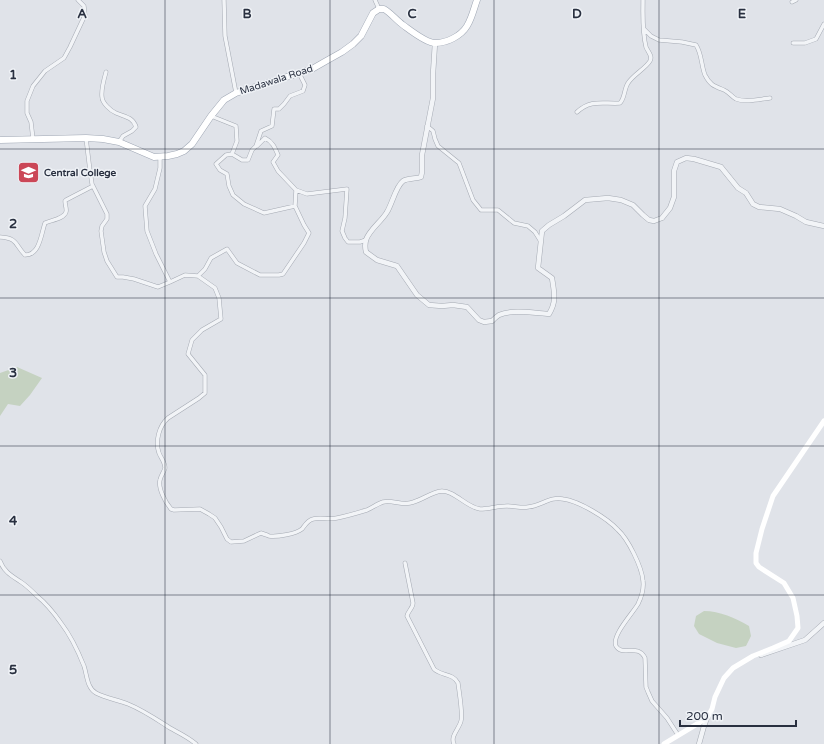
<svg xmlns="http://www.w3.org/2000/svg" width="824" height="744" font-family="'Varela Round',sans-serif">
	<style>
		.green { fill: #c5d2c1 }
		.lines { fill: none; stroke-linecap: round; stroke-linejoin: round }
		.minor-casing { stroke: #a5aab3; stroke-width: 4.5 }
		.tertiary-casing { stroke: #a5aab3; stroke-width: 5.5 }
		.primary-casing { stroke: #9fa7b4; stroke-width: 7 }
		.minor { stroke: #f2f4f7; stroke-width: 3.5 }
		.tertiary { stroke: #f2f4f7; stroke-width: 4.5 }
		.secondary { stroke: #fff; stroke-width: 5 }
		.primary { stroke: #fff; stroke-width: 6 }
		.grid { fill: none; stroke: #293040; stroke-width: 1; stroke-opacity: 0.55 }
		.labels { text-anchor: middle; stroke-width: 3; stroke-linejoin: round; paint-order: stroke }
		.street-label { font-size: 10px; fill: #293040; stroke: #eff2f6 }
		.poi-label { font-size: 10px; font-weight: bold; fill: #293040; stroke: #eff2f6; text-anchor: start }
		.grid-label { font-size: 13px; text-anchor: middle; font-weight: bold; fill: #293040; stroke: #eff2f6; stroke-width: 3; stroke-linejoin: round; paint-order: stroke }
	</style>
	<rect width="100%" height="100%" fill="#e0e3e9"/>
	<path class="green" d="M17,367l25,11 -12,17 -10,11 -12,-2 -8,12v-43z
		M704,611c16,0 31,7 45,15l2,10 -5,10 -10,2 -19,-5 -18,-9 -5,-8 2,-10z"/>
	<g class="lines">
		<defs>
			<path id="minor" d="M224,0l1,36 11,57
				M375,0l4,9
				M792,2l4,-2
				M644,29l7,7 8,4 23,2 14,3c6,9 5,20 9,30 5,10 9,11 19,15 5,2 8,7 12,9 11,4 24,0 34,-1
				M793,43h12l11,-4 8,-15
				M106,72c-2,7 -5,18 -4,25 0,6 9,14 14,16 9,4 17,4 20,14l-4,4 -9,5 -4,6
				M577,112c14,-13 26,-8 43,-9 5,-5 4,-14 8,-20 5,-8 18,-15 22,-22 3,-5 -2,-9 -4,-14 -4,-16 -3,-31 -3,-47
				M211,116l25,10 1,15 -5,13
				M427,126l6,5 2,8 3,7 21,17 14,37 8,10h17l16,13 14,3 7,6 5,8
				M86,138l4,33 2,13 15,30v5l-5,7 -1,5 3,21 3,9 10,16h6l11,2 24,8 12,-5
				M33,139l-2,-17 -4,-9v-12l6,-15 12,-15 19,-13 6,-11 15,-32 -1,-9 -6,-6
				M257,146l8,-8c8,4 10,10 13,17l-5,7 5,9 18,19 -1,16
				M160,157v11l-5,21 -10,17 2,25 9,23 14,28 15,-7 13,1 17,12 4,10 2,21 -19,11 -10,10 -4,14 17,21v18l-6,5 -31,20c-9,8 -13,23 -9,35 2,5 6,9 6,15 -1,4 -4,7 -5,12 -2,8 5,22 11,29l3,1 26,-1 9,5 6,4 6,9 6,12 4,3 13,-1 17,-8c3,1 6,2 8,3 8,1 27,-2 33,-7 3,-4 6,-9 11,-10 8,-2 16,1 24,-1 10,-2 20,-5 30,-8 5,-2 10,-6 16,-8 9,-2 18,3 27,1 11,-2 21,-11 32,-12 13,0 24,16 38,18 9,0 18,-3 27,-3 7,0 14,2 21,1 13,-1 22,-11 35,-8 16,2 44,19 55,31 10,9 24,37 25,51 1,8 -2,17 -5,23 -5,9 -27,32 -22,42 6,11 22,-3 29,12l1,29 2,5 4,9 15,17 11,17
				M296,190l11,4 40,-5 -2,29 -3,13 3,7 3,4h12l6,-2
				M0,237c18,1 15,8 25,18 15,0 16,-21 20,-32 6,-3 19,-4 21,-11 1,-3 -1,-7 -1,-11l1,-1 27,-14
				M198,276l7,-7 6,-11 16,-9 10,14 23,12h19l4,-1 21,-31 5,-10 -5,-8 -9,-19 -31,7 -20,-9 -11,-9 -4,-9 -2,-12 -7,-4 -4,-6 10,-9 6,-1 10,6h6l4,-10 4,-4 5,-15 11,-5 2,-17h5l5,-5 6,-8 13,-5 2,-6 -6,-12
				M0,561c4,11 12,15 21,21 6,4 11,9 16,14 10,8 17,17 24,27 10,13 17,28 23,43 3,9 3,22 12,27 9,5 22,7 32,11 15,6 28,15 42,24 9,5 18,9 26,16
				M405,563l8,40c0,5 -5,8 -6,13l27,53c7,7 19,4 24,14 1,8 5,31 3,38 -2,8 -11,15 -7,23"/>
			<path id="tertiary" d="M435,43l-2,31v24l-11,57v17l-1,5c-5,2 -14,1 -18,4 -7,5 -11,23 -16,31 -5,9 -18,18 -21,28 -1,4 -1,8 0,12l11,8 20,6 20,29 12,10 13,1 11,-1 14,2 12,13 5,2 8,-1c2,-2 4,-4 7,-6 13,-6 35,-2 50,-1 8,-13 5,-22 3,-36l-14,-10 4,-37 7,-6 15,-9 21,-16 23,-2 13,2 12,5 10,10 6,5 5,1 8,-3 8,-10 4,-11v-26l3,-9 9,-4 8,1 27,8 17,21 8,5 7,11 6,3 21,2 16,7 10,6 18,4
				M761,655l44,-15 19,-17
				M699,744l5,-18 3,-8"/>
			<path id="primary" d="M0,140l86,-2 17,1 16,3 35,15 14,-1 9,-2 7,-3 8,-7 19,-28 13,-16 12,-7 76,-24 14,-8 16,-9 11,-8 8,-8 12,-23 6,-4h5c7,4 12,11 19,16 7,5 23,18 32,18 12,0 26,-7 32,-17 5,-8 7,-18 10,-26"/>
		</defs>
		<use href="#minor" class="minor-casing"/>
		<use href="#tertiary" class="tertiary-casing"/>
		<use href="#primary" class="primary-casing"/>
		<use href="#minor" class="minor"/>
		<use href="#tertiary" class="tertiary"/>
		<path class="secondary" d="M664,744l43,-26 5,-9 3,-12 9,-19 9,-10 20,-12 20,-8 16,-7 9,-13 -1,-12 -4,-18 -9,-15 -25,-16 -3,-4v-10l6,-24 11,-33 51,-75"/>
		<use href="#primary" class="primary"/>
	</g>
	<path class="grid" d="M165,0v744M330,0v744M494,0v744M659,0v744M0,149h824M0,298h824M0,446h824M0,595h824"/>
	<defs>
		<symbol id="school-square" viewBox="-11 -11 22 22"><rect x="-9" y="-9" width="18" height="18" rx="4" fill="#cb4757" stroke="#eff2f6"/><path d="M0-5L7-2L0 1L-7-2ZM-4 1L0 2.5L4 1V4Q0 6-4 4Z" fill="#fff"/></symbol>
	</defs>
	<g fill-rule="evenodd">
		<use href="#school-square" x="16" y="160" width="25" height="25"/>
	</g>
	<g class="labels">
		<g class="street-label">
			<text transform="translate(276 79) rotate(-18)" y="4">Madawala Road</text>
		</g>
		<g class="poi-label">
			<text x="44" y="176">Central College</text>
		</g>
	</g>
	<g class="grid-label">
		<text x="82" y="18">A</text>
		<text x="247" y="18">B</text>
		<text x="412" y="18">C</text>
		<text x="577" y="18">D</text>
		<text x="742" y="18">E</text>
		<text x="13" y="79">1</text>
		<text x="13" y="228">2</text>
		<text x="13" y="377">3</text>
		<text x="13" y="525">4</text>
		<text x="13" y="674">5</text>
	</g>
	<path d="M680 720v6h116v-6" fill="none" stroke="#293040" stroke-width="2"/>
	<text x="686" y="720" font-size="12" fill="#293040" stroke="#eff2f6" stroke-width="3" paint-order="stroke">200 m</text>
</svg>
